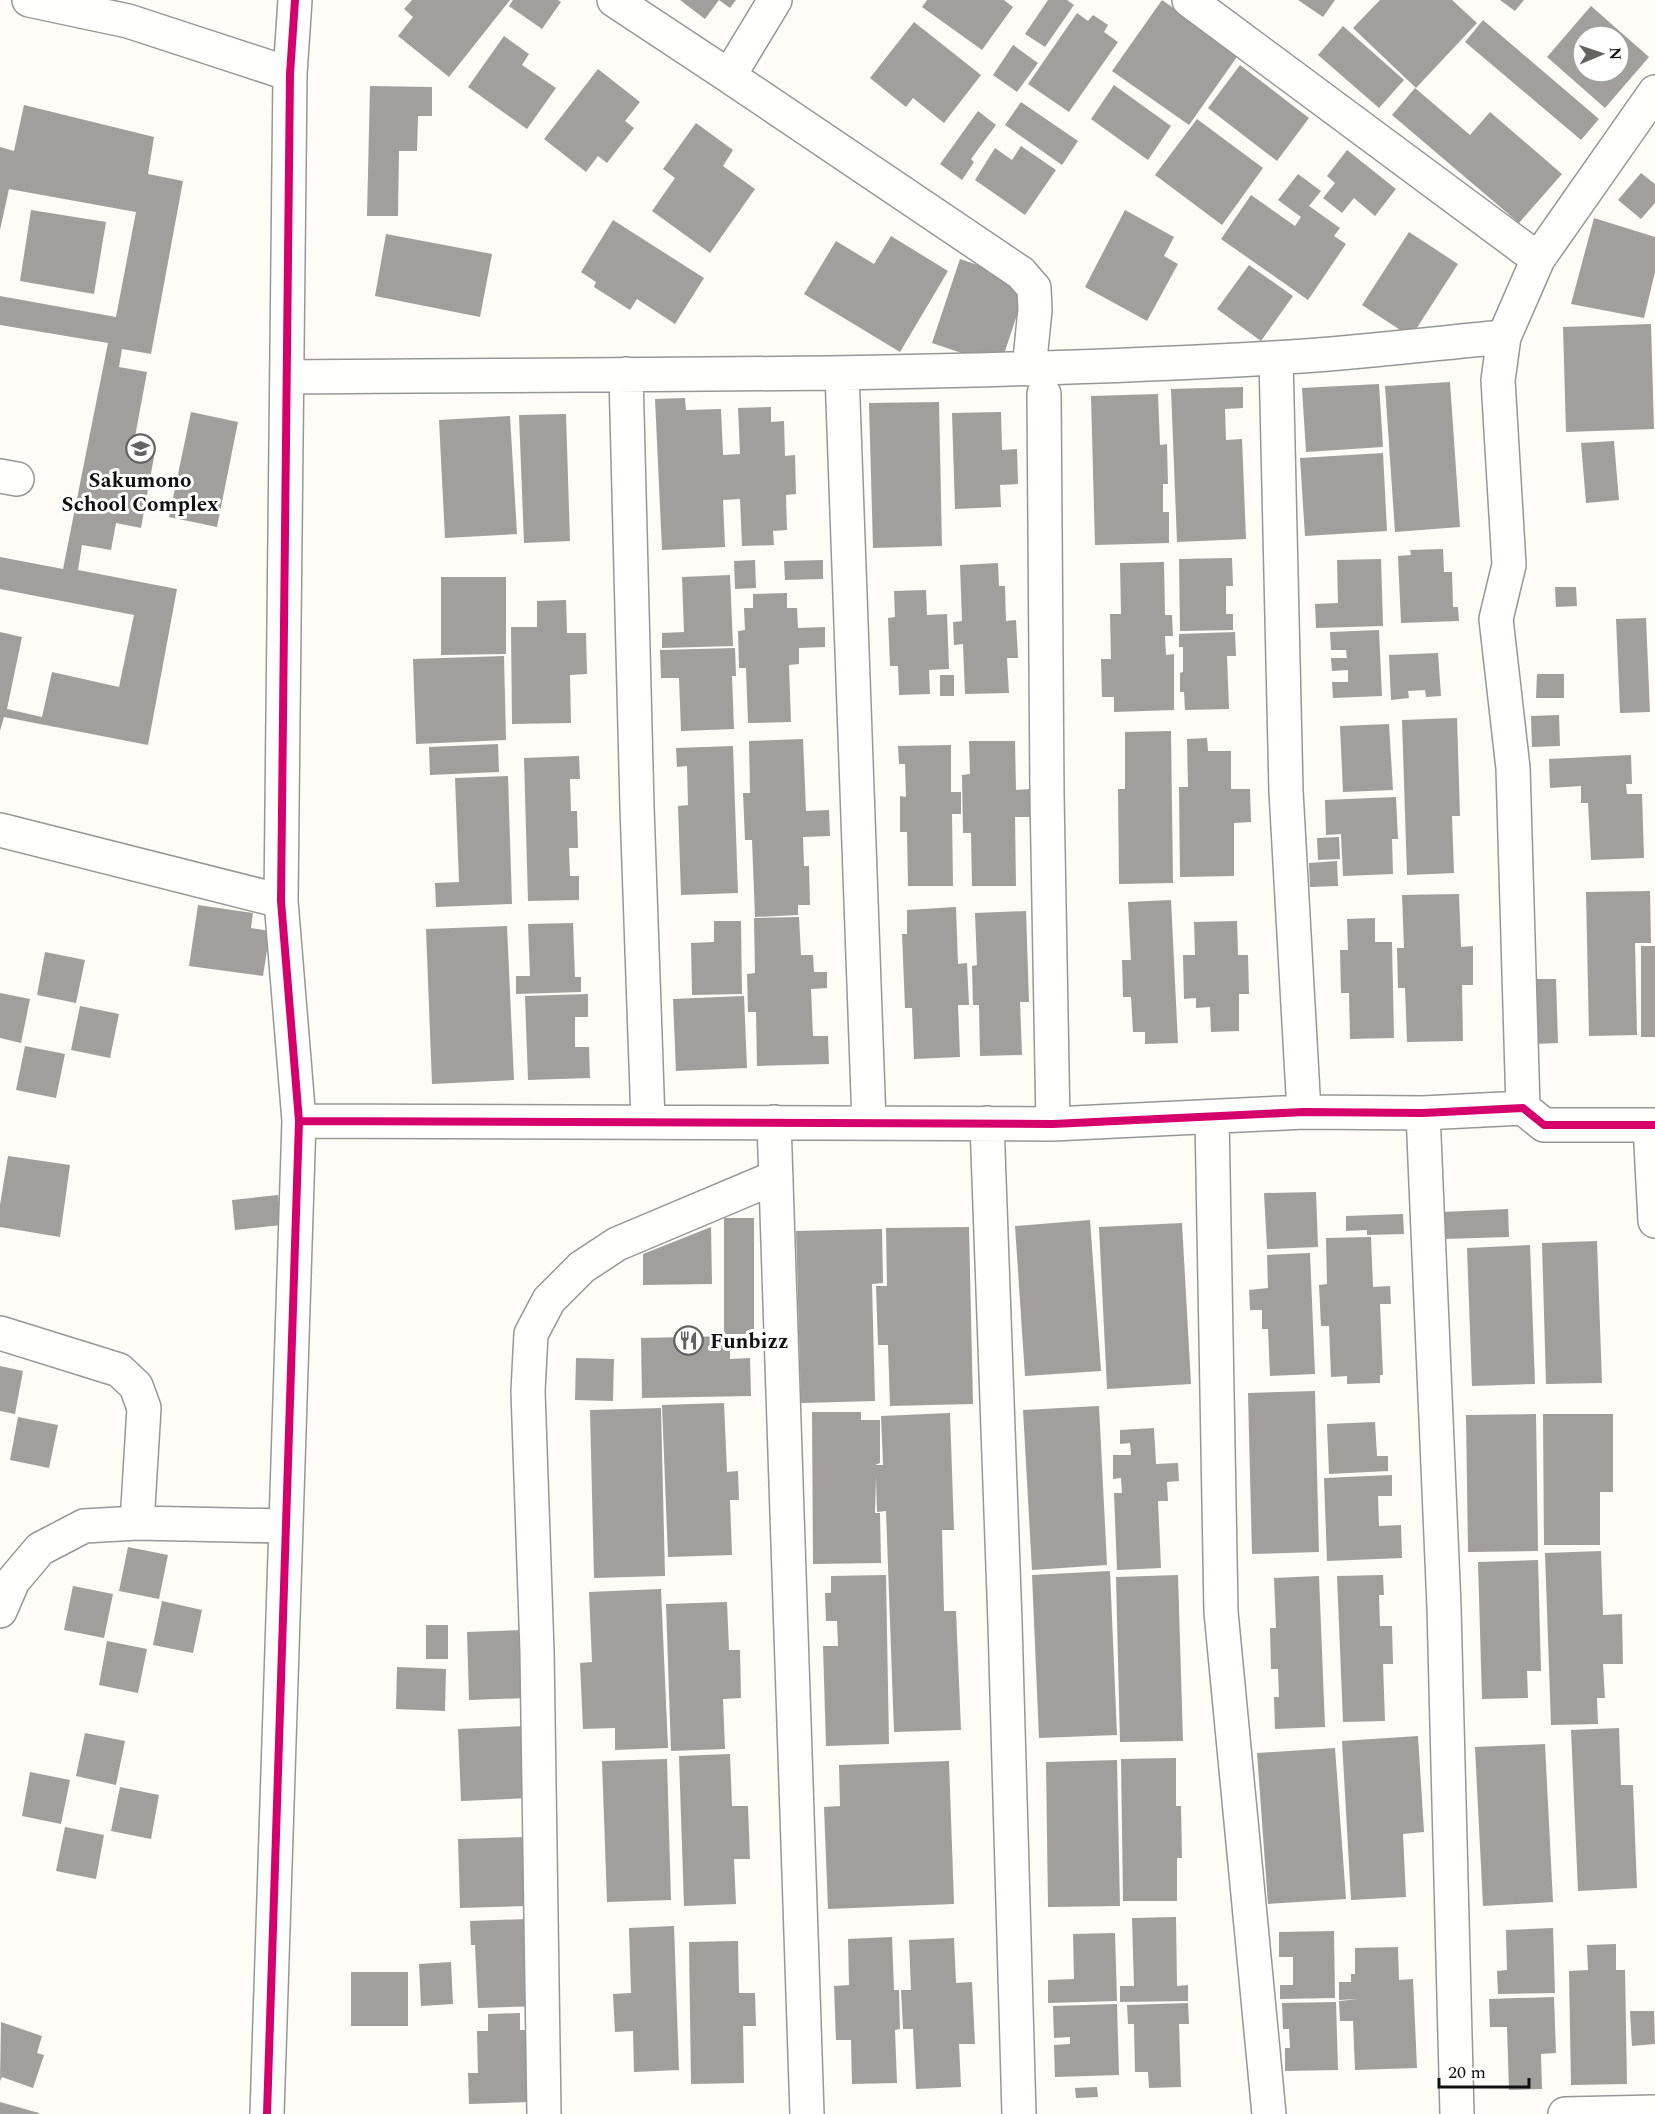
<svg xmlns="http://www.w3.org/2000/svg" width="1655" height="2114" font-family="Spectral,serif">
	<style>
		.building { fill: #a19f9c; fill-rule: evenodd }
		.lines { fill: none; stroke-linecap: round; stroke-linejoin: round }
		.minor-casing { stroke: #979795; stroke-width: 36 }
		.minor { stroke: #fffffe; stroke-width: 33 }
		.cycleway-casing { stroke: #fff; stroke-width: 11 }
		.cycleway { stroke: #d6006c; stroke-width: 8 }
		.labels { text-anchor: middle; stroke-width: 6; stroke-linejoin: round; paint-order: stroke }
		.poi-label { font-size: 21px; font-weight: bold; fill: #111; stroke: #fff }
	</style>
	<rect width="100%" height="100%" fill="#fdfcf7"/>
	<path class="building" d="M412,0h98l-61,77 -51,-41 15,-19 -9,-8z
		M513,0h45l3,2 -19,27 -33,-23z
		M680,0h39l-14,19z
		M719,0h17l-6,8z
		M927,0h77l9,7 -31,43 -60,-43z
		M1048,0h19l7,5 -29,42 -20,-13z
		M1162,0l77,54 -50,71 -77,-54z
		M1298,0h37l-12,17z
		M1380,0h72l25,23 -61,65 -63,-60z
		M1500,0h24l-9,11z
		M1591,6l58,51 -44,51 -58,-51zM1583,36h36v36h-36z
		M1077,13l11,8 5,-6 15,10 -4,7 14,10 -49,70 -41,-28z
		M1483,20l116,99 -18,21 -116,-98z
		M914,22l67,53 -37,48 -31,-25 -7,9 -36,-29z
		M1343,26l61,54 -25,28 -61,-53z
		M504,36l25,18 -7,11 34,23 -29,41 -59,-42z
		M1013,45l25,18 -21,29 -24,-17z
		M1240,65l69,53 -32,43 -69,-53z
		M598,69l42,33 -15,19 9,7 -27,35 -9,-7 -12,16 -42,-33z
		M1114,85l57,41 -23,34 -57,-41z
		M370,86l62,1v29h-14l-1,35h-18l-1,65h-31z
		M1415,88l55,47 20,-23 72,62 -43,49 -127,-108z
		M1021,102l57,39 -16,24 -57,-40z
		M24,105l130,32 -6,37 35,7 -32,173 -29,-5 -3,18 28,5 -15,81 22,4 -13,71 -25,-5 -5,27 -29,-5 -4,25 99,19 -29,156 -144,-28 -4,14v-99l22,5 -15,72 35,8 10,-45 67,15 15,-72 -134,-26v-32l63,12 45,-226 -108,-18v-29l116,21 20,-105 -127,-23 -9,41v-83l14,4z
		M978,111l18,14 -25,34 3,3 -12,18 -22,-16z
		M1197,119l66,49 -41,57 -67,-50z
		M696,123l37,27 -10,16 32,23 -45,64 -58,-42 23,-33 -12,-9z
		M1021,146l35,24 -31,45 -50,-35 20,-32 17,12z
		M1347,150l49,39 -21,27 -21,-18 -12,15 -19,-15 12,-15 -8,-7z
		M1641,173l14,11v19l-14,16 -23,-19z
		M1298,174l23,17 -12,15 31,22 -6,8 12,8 -38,56 -87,-61 30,-44 44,31 6,-9 -23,-17z
		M31,210l75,12 -12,72 -74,-13z
		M1125,210l49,27 -10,19 14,8 -31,57 -62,-34z
		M1594,218l61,19v35l-11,46 -73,-14z
		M613,220l91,58 -29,46 -38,-25 -7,11 -36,-23 2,-5 -15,-10z
		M1409,232l49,32 -47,73 -49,-32z
		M386,234l106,20 -12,63 -105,-21z
		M891,236l57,35 -48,81 -96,-58 32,-53 38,23z
		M960,259l68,23 -28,84 -68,-23z
		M1249,265l44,31 -32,45 -44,-32z
		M1651,324l3,105 -88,3 -3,-105z
		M1450,382l10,145 -65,5 -10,-146z
		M1379,384l4,63 -77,5 -4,-64z
		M1243,387v21l-18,1 1,31 16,-1 4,100 -69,3 -6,-153z
		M1158,394l2,51 7,-1 1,40h-5v28h6v31l-74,2 -4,-149z
		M685,398l1,12 35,-1 2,46 17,-1 -2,-46 33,-1v15l13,-1 1,35 10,-1 1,39 -10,1 1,35 -14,1 1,14 -32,1 -2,-47 -17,1 2,47 -63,3 -7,-151z
		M939,402l3,144 -69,2 -4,-145z
		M191,412l47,10 -21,105 -48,-10z
		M1001,412l1,38 15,-1 1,35 -18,1 1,22 -46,2 -3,-96z
		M566,414l4,127 -46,2 -5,-128z
		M510,416l7,118 -72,4 -6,-118z
		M1614,441l5,59 -33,3 -5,-60z
		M1383,453l4,78 -82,5 -5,-78z
		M1443,549l1,23h8l1,35h5l1,14 -58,2 -3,-67 13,-1 -1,-5z
		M1232,558l1,28h-7v28h7v16l-53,1 -1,-72z
		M1381,559l2,67 -67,2 -1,-24 23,-1 -1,-43z
		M755,560l1,28 -21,1 -1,-28z
		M823,560v19l-38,1 -1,-19z
		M1164,562l1,53h7l1,21h-8l1,19 8,-1v56l-60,2v-15h-12l-1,-38h10l-1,-45h11l-1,-51z
		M998,563l1,23h6l1,35 10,-1 2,38h-11l2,35 -44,1 -2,-50 -9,1 -1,-23 9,-1 -2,-56z
		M730,575l3,71 -71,2v-15l22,-1 -2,-55z
		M441,577h65v77l-65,1z
		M1555,587h21l1,19 -21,1z
		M926,590l1,25 20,-1 2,55 -20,1 1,24 -31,1 -1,-29h-8l-2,-48 7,-1 -1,-26z
		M787,593v15h10l1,20 27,-1v20l-26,1v16l-10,1 2,57 -43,1 -2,-55h-7l-1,-37 7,-1 -1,-22h9v-14z
		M566,600l1,33h19l1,41 -17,1 1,48 -59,1 -1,-97h26v-26z
		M1646,618l4,94 -30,1 -4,-94z
		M1379,630l3,66 -49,2 -1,-16h16v-12l-16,1 -1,-13h16l-1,-8h-15l-1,-18z
		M1235,632l1,24h-9l2,53 -44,1 -1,-18h-4v-19l3,-1v-25h-4v-13z
		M735,648l1,28h-4l2,53 -53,2 -2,-53h-18l-1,-28z
		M1438,653l3,43 -15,1 -1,-7 -17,1 1,7 -18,2 -2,-45z
		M504,656l2,84 -90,4 -3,-85z
		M1537,674h27v24h-28z
		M940,675h14v21h-14z
		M1559,715l1,31 -28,1 -1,-31z
		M1457,718l3,98h-8l2,57 -47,2 -5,-155z
		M1389,724l4,66 -50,2 -3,-66z
		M1171,731l2,152 -54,1 -1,-95h7v-57z
		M1207,738l1,13h23v38h19l1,33 -17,1v53l-54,1 -1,-90h9l-1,-48z
		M803,739l3,72 23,-1 1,26 -27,1 1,29h5l1,39h-12v10l-43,2 -3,-77h-7l-2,-47h7l-1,-52z
		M969,741h46l1,49 14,-1v28h-15l1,69h-44l-1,-53h-8l-1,-58 8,-1z
		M498,744l1,28 -69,3 -1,-28z
		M951,745v47h10v22h-9l1,72h-45l-1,-54h-7v-36l6,1 -1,-33h-6l-1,-18z
		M733,746l5,147 -57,2 -3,-89 10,-1 -1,-39 -10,1 -1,-19z
		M1631,755l1,29h-6l1,10h15l2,64 -53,2 -3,-57h-7v-17l-31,2 -1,-29z
		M579,756l1,23h-10l1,32h6l1,37h-9l1,28h9v24l-51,1 -4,-143z
		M508,776l4,128 -76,3 -1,-24 24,-1 -4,-104z
		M1396,797l2,42h-6l1,35 -50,2 -2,-42 -15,1 -1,-35z
		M1339,837l1,22 -22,1 -1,-22z
		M1337,861l1,25 -28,1 -1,-24z
		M1650,891l1,52h-16l2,92 -48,1 -3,-144z
		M1459,894l2,53 12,-1v39h-11l1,56 -56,1 -2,-54h-7l-1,-40h7l-2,-53z
		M1171,900l7,143 -33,1v-12h-12l-2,-35h-8l-1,-37h9l-3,-58z
		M198,905l55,8 -2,15 19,3 -7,45 -74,-10z
		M956,907l2,57 9,-1 2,42h-11l2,52 -46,2 -2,-51h-7l-3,-74h5v-24z
		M1026,911l3,91h-9l2,53 -42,1 -1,-51h-6l-1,-39 5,-1 -2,-52z
		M799,917l2,38h12l1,17h13v16l-16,1 2,47h15l1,28 -72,2 -1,-54h-8l-1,-38 8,-1 -1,-55z
		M1375,918v24h17l2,96 -44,1 -1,-46h-8l-1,-43h8l-1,-31z
		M714,921h27l1,73 -50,1 -1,-52 23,-1z
		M1237,921l1,34h10l1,39h-10v37l-28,1 -1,-25 -14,1v-10l-12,1 -1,-44h12l-1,-33z
		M573,923l2,54h6v15l-65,2v-18h14l-2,-52z
		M507,926l7,154 -82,4 -6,-155z
		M1641,946h14v91h-14z
		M45,952l40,8 -9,43 -39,-8z
		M1532,979h24l2,64 -23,1z
		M0,993l30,6 -9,44 -21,-5z
		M588,994v23h-13v30h14l1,31 -62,2 -3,-84z
		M744,996l3,72 -71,3 -3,-72z
		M80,1006l39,8 -9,44 -39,-8z
		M25,1046l40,8 -9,44 -40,-8z
		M8,1156l62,9 -10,72 -60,-10v-22z
		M1316,1192l2,55 -51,2 -3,-56z
		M278,1195l3,30 -46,5 -3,-30z
		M1508,1209l1,28 -65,2 -1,-27z
		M1403,1214l1,20 -37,1v-5l-21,1v-15z
		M724,1218h30v116h-30z
		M1090,1220l11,151 -76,5 -10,-150z
		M1182,1223l9,161 -84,5 -8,-162z
		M711,1227l1,57 -69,1v-31z
		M969,1227l4,177 -83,2 -2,-61h-10l-2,-59h11l-1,-58z
		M882,1229l1,54 -11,1 3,117 -74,2 -5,-172z
		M1371,1237l2,50 17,-1 1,18h-11l3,71h-3v8l-33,1v-8l-16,1 -2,-51h-8l-2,-41 8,-1 -1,-46z
		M1597,1241l5,142 -56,1 -4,-141z
		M1530,1245l5,139 -63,2 -5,-138z
		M1310,1253l5,121 -45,2 -2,-47h-6v-19h-12l-1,-20 19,-2 -1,-33z
		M730,1336v23l20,-1 1,38 -109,2 -1,-60z
		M576,1358l38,1 -1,42 -38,-1z
		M0,1366l23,5 -8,43 -15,-3z
		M1315,1391l4,161 -67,2 -4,-161z
		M724,1403l3,69 11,-1 1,29h-9l2,55 -64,2 -6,-152z
		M1099,1406l8,159 -75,5 -9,-160z
		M661,1408l4,168 -71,2 -4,-168z
		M812,1412h49v8h19v43l-5,2h8l-2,-49 69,-3 4,117h-12l2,81h12l5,119 -67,2 -8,-221 -9,1 -1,-35 -1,36h5l1,50 -68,1z
		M1536,1414l2,137 -70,1 -2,-137z
		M1543,1414h70v78h-13v53h-56z
		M18,1417l40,8 -9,43 -39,-8z
		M1375,1422l2,34h11v15l-59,3 -2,-50z
		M1154,1428l2,36 22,-1 1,18 -12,1 1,19h-10l3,67 -44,2 -3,-77h8l-1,-15 -8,1v-24h18l-1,-12 -10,1v-14z
		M1392,1475v21h-14l1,30 22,-1 1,33 -75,3 -3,-83z
		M128,1547l40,8 -9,44 -40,-8z
		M1601,1551l2,64 19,-1 1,50h-20l2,34h-8l1,26 -47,1 -6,-172z
		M1538,1560l3,111h-14l1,27 -46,1 -4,-137z
		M1110,1571l7,164 -78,3 -7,-163z
		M886,1575l3,169 -63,2 -3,-100h15l-1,-25h-11l-1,-28h6v-17z
		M1178,1575l5,166 -63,1 -4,-165z
		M1383,1575l1,20h-5l1,31h12l1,38h-10l2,57 -42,1 -6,-146z
		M1319,1576l6,151 -50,2 -1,-32h5l-1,-28h-7l-1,-41h6l-2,-50z
		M73,1586l40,8 -9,44 -40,-8z
		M661,1589l7,159 -53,2v-22l-32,1 -3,-66 12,-1 -3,-70z
		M162,1601l40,9 -9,43 -40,-8z
		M727,1602l2,48h11l1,48 -18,1 2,50 -54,2 -5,-147z
		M426,1625h22v34h-22z
		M525,1630l2,68 -58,2 -2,-68z
		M107,1641l40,8 -9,44 -39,-8z
		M397,1667l49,2 -1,42 -49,-2z
		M528,1726l3,72 -70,3 -3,-72z
		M1619,1728l2,57h12l4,103 -59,3 -7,-161z
		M85,1733l40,8 -9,44 -40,-9z
		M1418,1736l6,96 -21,2 3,63 -55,3 -9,-159z
		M1545,1744l8,158 -70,4 -8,-159z
		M1335,1748l11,151 -78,5 -11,-151z
		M730,1754l2,52h16l2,53h-16l2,45 -52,2 -5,-150z
		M1176,1758v48h5l1,52h-5v43h-54l-2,-142z
		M667,1759l4,141 -64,2 -5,-141z
		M1117,1760l3,146 -72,1 -2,-145z
		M949,1761l5,143 -126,5 -4,-102 16,-1 -1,-41z
		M30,1772l40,8 -9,44 -39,-8z
		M120,1787l39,8 -8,44 -40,-8z
		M65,1827l39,8 -8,44 -40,-8z
		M526,1837l2,69 -68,2 -2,-69z
		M1176,1917l1,69 11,-1v16l-68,1v-16h14l-2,-68z
		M527,1919l14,87 -63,2 -3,-63h-4l-1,-24z
		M674,1926l5,144 -45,2 -1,-41 -18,1 -2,-38 18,-1 -2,-65z
		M1553,1928l2,65 -57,1 -1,-23 10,-1 -1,-40z
		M1334,1931l1,67 -55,1v-14h13v-28h-14v-25z
		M1115,1933l2,68 -69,2v-23l26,-1 -1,-45z
		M892,1937l2,53h5l1,39 -5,1 2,53 -45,1 -1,-44h-15l-2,-54 15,-1 -1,-46z
		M954,1938l2,45 16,-1 3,62h-16l2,43 -45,2 -3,-60h-10l-2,-39h10l-2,-50z
		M738,1941l1,52h16l1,33h-13l1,57 -53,1 -2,-142z
		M1616,1944v26h9l2,114 -56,1 -2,-114 19,-1 -1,-25z
		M1398,1947l1,33 14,-1 4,89 -62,2 -2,-49h-13l-1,-20 20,-2 -20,1v-18h12v-8h4v-26z
		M451,1962l2,42 -32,2 -2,-42z
		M351,1972h57v54h-57z
		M1554,1997l2,56 -15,1 1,35 -33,1 -2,-63h-17l-1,-28z
		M1336,2002l2,68 -53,1v-23h5l-1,-19h-6l-1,-26z
		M1188,2003l1,21h-10l2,63 -32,1 -1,-16h-13l-1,-48h-6l-1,-19z
		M1117,2004l2,71 -64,2 -1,-32 16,-1v-7l-16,1 -1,-32z
		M1630,2011h24l1,33 -23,2z
		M520,2013v17h7l2,72 -60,2 -1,-31h10l-1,-42h11v-17z
		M1,2022l41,14 -5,17 7,2 -11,33 -31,-11 -2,4z
		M1097,2087l1,10 -22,1 -1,-10z
		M0,2102l39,11v1h-39z"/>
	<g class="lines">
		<defs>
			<path id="minor" d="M29,0l99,21 162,53
				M614,0l115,76
				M775,0l-46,76 292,197 13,15 1,22 -6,59
				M1189,0l349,259
				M1276,358l10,433 18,321
				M842,373l27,750
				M626,374l11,433 11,314
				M287,377c329,-3 658,0 986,-19 77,-4 154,-14 231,-21
				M1044,394l3,400 6,330
				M0,476l17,3
				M0,830l281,71
				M1523,1108l-10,-340 -17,-149 13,-54 -11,-185 6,-43 34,-78 117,-167
				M1423,1113l21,494 13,507
				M1212,1117l9,495 48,502
				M299,1121l754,3 251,-12 119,1 100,-5 21,17h111
				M774,1122l33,992
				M987,1123l18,500 14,491
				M1650,1125l5,96
				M0,1333l119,37 17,16 8,22 -7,115 148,3
				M0,1611l13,-30 27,-32 44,-23 53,-3
				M267,2114l32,-993 -18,-220 9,-827 5,-74
				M544,2114l-7,-463 -9,-260 3,-57 18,-34 33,-33 35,-23 159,-67
				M1565,2114l90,-2"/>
		</defs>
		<use href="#minor" class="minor-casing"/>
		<use href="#minor" class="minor"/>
		<defs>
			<path id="cycleway" d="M299,1121l754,3 251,-12 119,1 100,-5 21,17h111
				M267,2114l32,-993 -18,-220 9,-827 5,-74"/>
		</defs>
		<use href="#cycleway" class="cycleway-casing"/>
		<use href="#cycleway" class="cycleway"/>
	</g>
	<defs>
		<symbol id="school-ring" viewBox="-11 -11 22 22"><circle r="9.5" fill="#fff" stroke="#646362" stroke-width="1.5"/><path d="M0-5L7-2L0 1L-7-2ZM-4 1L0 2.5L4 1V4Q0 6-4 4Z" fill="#646362"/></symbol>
		<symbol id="restaurant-ring" viewBox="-11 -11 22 22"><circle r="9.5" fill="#fff" stroke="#646362" stroke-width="1.5"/><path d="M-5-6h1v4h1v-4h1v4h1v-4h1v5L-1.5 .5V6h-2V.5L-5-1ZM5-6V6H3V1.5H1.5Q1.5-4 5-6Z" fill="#646362"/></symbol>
	</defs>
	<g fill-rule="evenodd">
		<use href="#school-ring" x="124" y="432" width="33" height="33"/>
		<use href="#restaurant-ring" x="672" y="1324" width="33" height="33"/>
	</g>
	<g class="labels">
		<g class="poi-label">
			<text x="140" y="487">Sakumono<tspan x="140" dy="24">School Complex</tspan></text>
			<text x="710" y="1348" text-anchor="start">Funbizz</text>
		</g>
	</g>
	<g transform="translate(1601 54) rotate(88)"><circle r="28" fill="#ffffff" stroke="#a0a0a0" stroke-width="1.5"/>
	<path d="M0-4.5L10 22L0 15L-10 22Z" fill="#646362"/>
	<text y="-9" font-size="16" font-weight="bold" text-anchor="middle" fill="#111111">N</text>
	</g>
	<path d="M1439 2078v9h90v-9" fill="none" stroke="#111111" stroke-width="3"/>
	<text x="1448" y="2078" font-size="18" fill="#111111" stroke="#ffffff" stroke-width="4.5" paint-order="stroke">20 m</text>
</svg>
